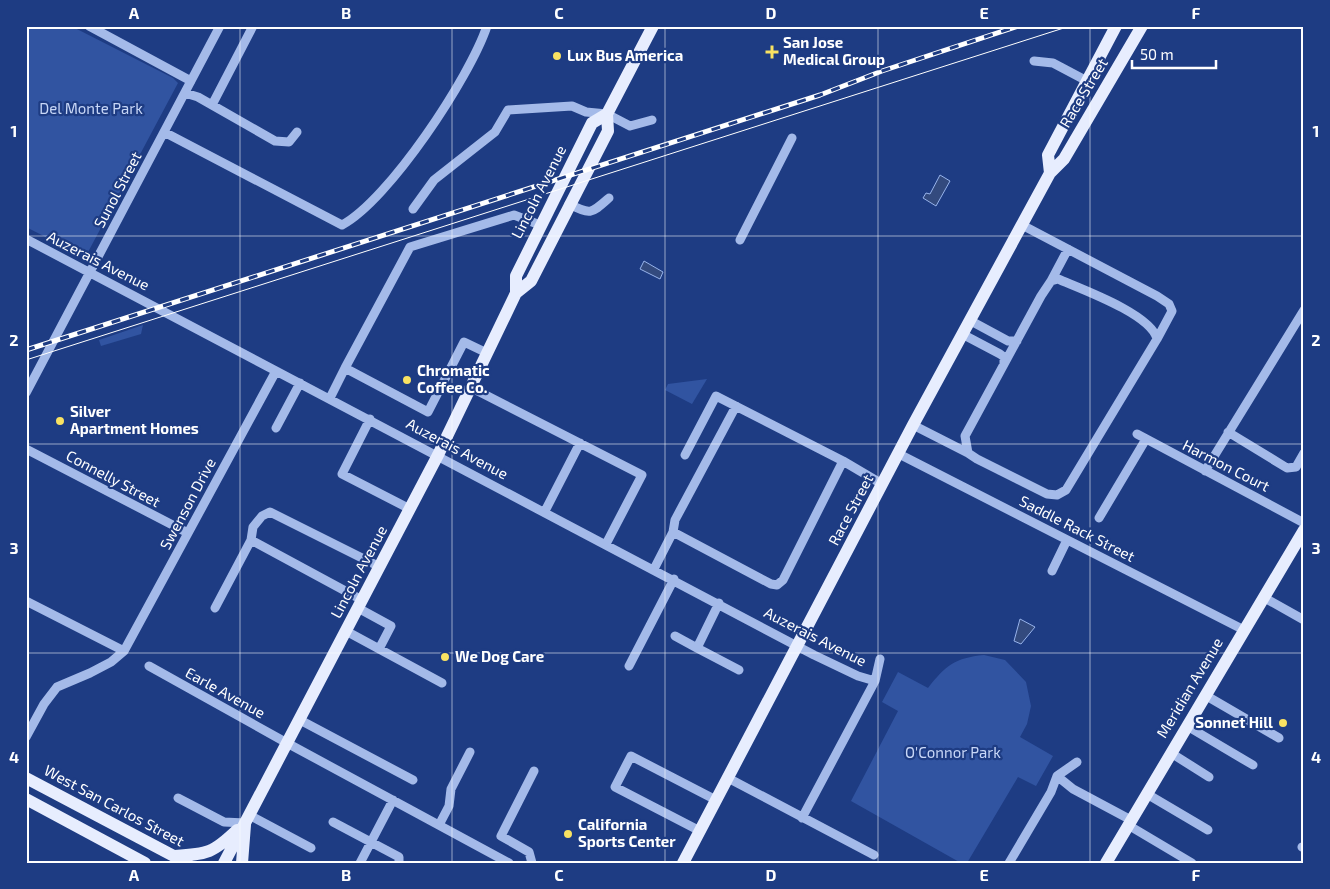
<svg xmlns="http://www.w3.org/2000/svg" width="1330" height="889" font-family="'Exo 2',sans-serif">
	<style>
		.green { fill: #3154a1 }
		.water { fill: #334a7e; stroke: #97b3eb }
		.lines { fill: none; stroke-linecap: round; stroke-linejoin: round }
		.minor { stroke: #a4bae9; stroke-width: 9 }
		.major { stroke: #e7edfe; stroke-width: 12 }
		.tram { stroke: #fff; stroke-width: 1 }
		.rail-casing { stroke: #fff; stroke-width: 5 }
		.rail { stroke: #1e3c83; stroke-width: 3; stroke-dasharray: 9; stroke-linecap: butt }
		.grid { fill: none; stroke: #fff; stroke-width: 1; stroke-opacity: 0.55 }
		.poi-dot { fill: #f9e262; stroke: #1e3c83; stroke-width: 2 }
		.labels { text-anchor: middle; stroke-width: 4.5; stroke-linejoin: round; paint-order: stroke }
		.poi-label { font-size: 15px; font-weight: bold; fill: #fff; stroke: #1e3c83; text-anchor: start }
		.street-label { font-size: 15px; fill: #fff; stroke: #1e3c83 }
		.park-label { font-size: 15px; fill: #c8d7f7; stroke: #1e3c83 }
		.neatline { fill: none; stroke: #fff; stroke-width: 2 }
		.grid-label { font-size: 16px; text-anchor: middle; font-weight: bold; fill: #fff }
	</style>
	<rect width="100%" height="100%" fill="#1e3c83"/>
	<path class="green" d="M26,26h45l102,52 5,5 -91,171 -4,2 -57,-29z
		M143,325l-2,9 -40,12 -2,-6z
		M707,379l-15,25 -27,-14 3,-6z
		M984,655l21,5 21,22 5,24 -4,18 -7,13 33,19 -17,30 -18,-9 -51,86h-6l-110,-62 47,-90 -16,-9 16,-30 30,16c18,-23 27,-30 56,-33z"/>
	<path class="water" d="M940,175l10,6 -14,25 -13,-8 3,-5 4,1z
		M644,261l19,11 -3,7 -20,-10z
		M1020,619l15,8 -14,17 -7,-3z"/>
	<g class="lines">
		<path class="minor" d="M89,26l102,55
			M1034,61l19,2 34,18
			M185,93l13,4 77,44 14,1 8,-10
			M212,105l41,-79
			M164,132l178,93c47,-25 128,-148 145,-199
			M569,204c22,11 22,10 40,-6
			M413,209l21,-29 61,-48 13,-22 64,-4 14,6 21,2 23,12 22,-6
			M1022,225l135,71 12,8 3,7 -15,28
			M26,239l788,416 44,21 17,5
			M740,240l52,-102
			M1058,279c23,10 93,35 99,60l-91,151 -9,5 -10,-1 -70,-35 -9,-6 -3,-17 76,-140 10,-15z
			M1051,281l17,-32
			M971,321l37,20h9
			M964,335l36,19 4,3v7
			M487,353l-23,-11 -36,70 -83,-44 65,-121 104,-32 26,10
			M470,387l172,88 -36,69
			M26,393l194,-367
			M330,398l15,-30
			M370,419l-28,55 68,35
			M913,425l55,28
			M276,428l24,-45
			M1228,432l59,36 9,-1 8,-14
			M1137,434l167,89
			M26,449l162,84
			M899,454l345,176
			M685,455l31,-59 127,65
			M1205,471l99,-161
			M545,511l35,-68
			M1099,518l47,-79
			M673,532l2,-12 61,-114
			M251,540l111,60
			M654,569l19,-37 98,52 6,1 6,-5 60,-119 39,23
			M1052,571l15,-31
			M1263,597l41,23
			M26,601l98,50
			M215,608l36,-68 2,-13 9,-11 8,-4 110,55
			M358,608l33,18 -12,23
			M346,631l96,52
			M675,636l22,12 22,-45
			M697,648l42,22
			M149,666l138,77 222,120
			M629,666l45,-87
			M1205,695l74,43
			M300,720l113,60
			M1187,726l66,39
			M26,737l18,-33 13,-17 33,-14 21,-11 13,-11 152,-280
			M1171,753l38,24
			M1057,776l16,13 58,31
			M728,778l146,77
			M1147,794l61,36
			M178,798l46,24 21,1
			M249,815l62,33
			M802,818l73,-137 5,-22
			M333,822l66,35v6
			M439,825l10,-19 2,-17 19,-37
			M1128,825l64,38
			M700,831l-85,-44 16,-31 85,44
			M1302,847l2,1
			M360,863l33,-63
			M532,863l-3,-11 -28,-16 33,-65
			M1009,863l42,-71 6,-16 20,-14"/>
		<path class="major" d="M1050,173l-2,-18 68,-129
			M516,293l15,-12 77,-150 -1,-17
			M26,778l161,85
			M26,799l119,64
			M175,856c33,-2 38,-3 62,-26
			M224,863l214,-408 78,-162v-17l76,-153 15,-9 46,-88
			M242,863l3,-38
			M683,863l230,-438 137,-252 14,-14 78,-133
			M1106,863l198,-333"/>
		<path class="tram" d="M26,360l1044,-334"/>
		<defs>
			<path id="rail" d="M26,350l794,-255 62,-24 136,-45"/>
		</defs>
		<use href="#rail" class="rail-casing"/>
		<use href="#rail" class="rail"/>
	</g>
	<path class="grid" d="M240,26v837M452,26v837M665,26v837M878,26v837M1090,26v837M26,236h1278M26,444h1278M26,653h1278"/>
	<g class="poi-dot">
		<path d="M769.5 44.5h5v5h5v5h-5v5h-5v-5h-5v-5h5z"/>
		<circle cx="557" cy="56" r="5"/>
		<circle cx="407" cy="380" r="5"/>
		<circle cx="60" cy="421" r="5"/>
		<circle cx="445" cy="657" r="5"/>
		<circle cx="1283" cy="723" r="5"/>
		<circle cx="568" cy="834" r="5"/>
	</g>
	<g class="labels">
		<g class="poi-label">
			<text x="783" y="48">San Jose<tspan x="783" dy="17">Medical Group</tspan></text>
			<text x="567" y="61">Lux Bus America</text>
			<text x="417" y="376">Chromatic<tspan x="417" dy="17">Coffee Co.</tspan></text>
			<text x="70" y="417">Silver<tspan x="70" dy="17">Apartment Homes</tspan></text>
			<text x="455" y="662">We Dog Care</text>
			<text x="1273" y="728" text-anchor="end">Sonnet Hill</text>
			<text x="578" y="830">California<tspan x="578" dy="17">Sports Center</tspan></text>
		</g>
		<g class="street-label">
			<text transform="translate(1084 93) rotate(-59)" y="5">Race Street</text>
			<text transform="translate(118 190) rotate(-62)" y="5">Sunol Street</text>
			<text transform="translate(539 192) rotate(-63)" y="5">Lincoln Avenue</text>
			<text transform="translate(98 261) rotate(27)" y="5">Auzerais Avenue</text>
			<text transform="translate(457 449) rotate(28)" y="5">Auzerais Avenue</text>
			<text transform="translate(1226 466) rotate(27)" y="5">Harmon Court</text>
			<text transform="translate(113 479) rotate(28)" y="5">Connelly Street</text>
			<text transform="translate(188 504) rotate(-62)" y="5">Swenson Drive</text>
			<text transform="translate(851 510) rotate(-62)" y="5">Race Street</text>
			<text transform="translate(1077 529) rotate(27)" y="5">Saddle Rack Street</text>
			<text transform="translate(359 572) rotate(-62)" y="5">Lincoln Avenue</text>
			<text transform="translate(815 637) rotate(27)" y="5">Auzerais Avenue</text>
			<text transform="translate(1190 688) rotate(-59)" y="5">Meridian Avenue</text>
			<text transform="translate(225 693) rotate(29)" y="5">Earle Avenue</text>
			<text transform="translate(114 806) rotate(28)" y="5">West San Carlos Street</text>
		</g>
		<g class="park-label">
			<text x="91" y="114">Del Monte Park</text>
			<text x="953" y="758">O'Connor Park</text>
		</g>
	</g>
	<rect width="1330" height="889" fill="none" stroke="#1e3c83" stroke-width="55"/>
	<path d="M1132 60v8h84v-8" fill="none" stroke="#ffffff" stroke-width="2.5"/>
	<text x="1140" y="60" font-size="15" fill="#ffffff" stroke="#1e3c83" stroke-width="4" paint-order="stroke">50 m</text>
	<rect x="28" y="28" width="1274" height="834" class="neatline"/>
	<g class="grid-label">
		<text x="134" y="19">A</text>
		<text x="346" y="19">B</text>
		<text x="559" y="19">C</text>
		<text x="771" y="19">D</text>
		<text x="984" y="19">E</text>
		<text x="1196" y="19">F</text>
		<text x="14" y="137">1</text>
		<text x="1316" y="137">1</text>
		<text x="14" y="346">2</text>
		<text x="1316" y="346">2</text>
		<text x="14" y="554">3</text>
		<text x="1316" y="554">3</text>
		<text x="14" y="763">4</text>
		<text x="1316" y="763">4</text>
		<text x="134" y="881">A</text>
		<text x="346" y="881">B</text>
		<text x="559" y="881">C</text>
		<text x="771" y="881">D</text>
		<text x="984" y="881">E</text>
		<text x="1196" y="881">F</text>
	</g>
</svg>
